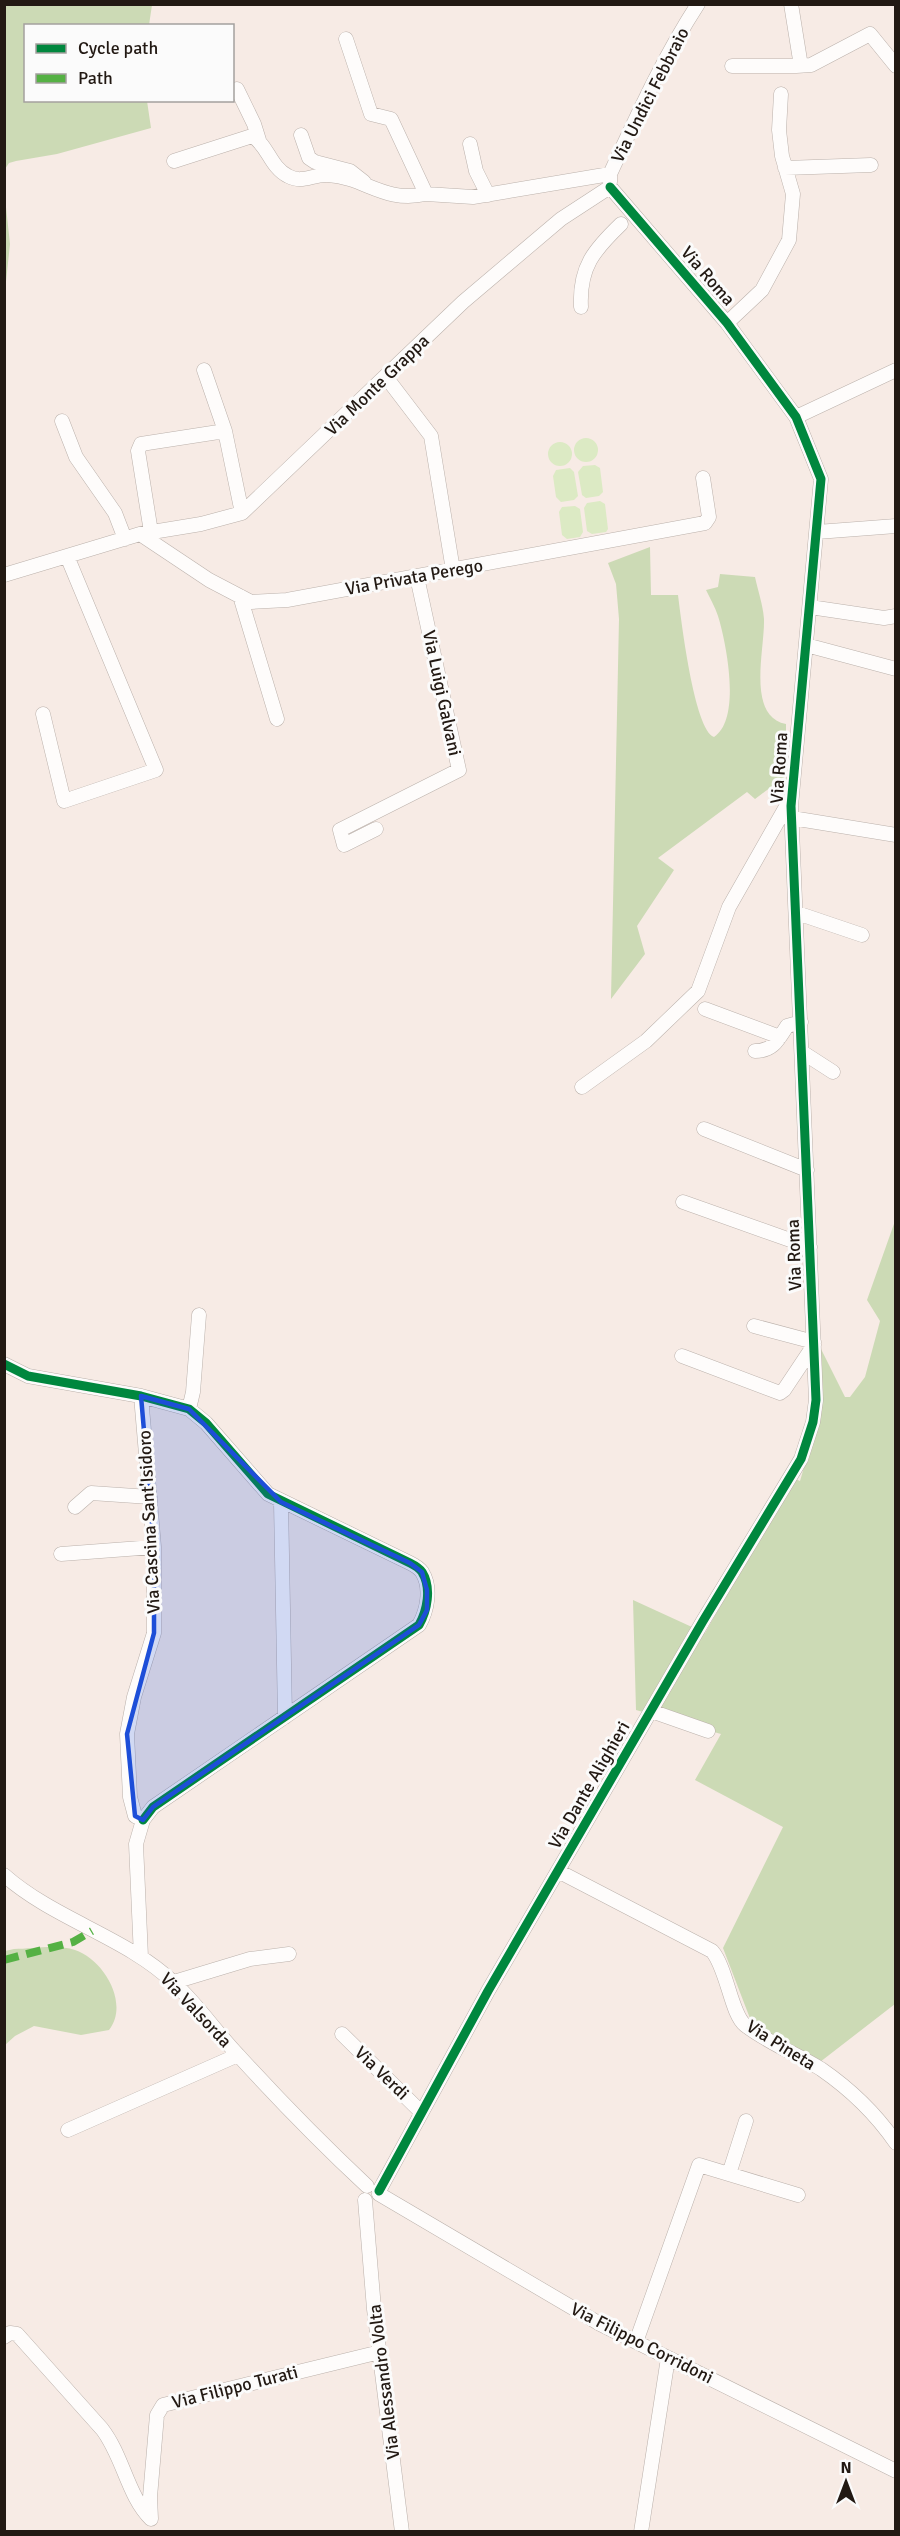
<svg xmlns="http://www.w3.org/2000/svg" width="900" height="2536" font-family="Signika,sans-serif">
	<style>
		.green { fill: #dceac4 }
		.forest { fill: #ccdab5 }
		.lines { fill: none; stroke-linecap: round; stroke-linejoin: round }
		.minor-casing { stroke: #bbb1ab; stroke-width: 15 }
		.minor { stroke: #fefcfb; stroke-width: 14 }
		.quiet { stroke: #55b144; stroke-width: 8; stroke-dasharray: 15 8; stroke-linecap: butt }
		.cycleway-casing { stroke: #fbfbfb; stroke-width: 13 }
		.cycleway { stroke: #00873e; stroke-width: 9 }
		.marked { fill: #1d4ed8; fill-opacity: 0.2; stroke: #1d4ed8; stroke-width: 4.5; stroke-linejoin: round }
		.labels { text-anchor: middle; stroke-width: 6; stroke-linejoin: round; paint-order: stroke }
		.street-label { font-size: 18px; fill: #221913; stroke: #fbfbfb }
	</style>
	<rect width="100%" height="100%" fill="#f7ebe5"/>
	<path class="green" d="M574 450a12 12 0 1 1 24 0a12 12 0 1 1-24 0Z
		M548 454a12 12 0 1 1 24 0a12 12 0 1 1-24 0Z
		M595,465l5,3 3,24 -4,4 -13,2 -4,-3 -4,-23 5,-6z
		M570,468l4,4 4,24 -4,4 -13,2 -5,-5 -3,-21 3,-6z
		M600,501l5,3 3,25 -2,3 -14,2 -5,-3 -3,-23 3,-5z
		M575,506l5,3 3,23 -3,5 -13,2 -5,-4 -3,-23 3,-5z"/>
	<path class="forest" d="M5,4l147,1 -3,20 -123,1v74l121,1 4,27 -94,26 -41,7 -7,2 -4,6z
		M5,198l5,46 -5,47z
		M650,547l1,48h27c3,23 16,135 36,142 28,-18 12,-95 4,-121 -3,-9 -8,-18 -12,-26l12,-3 2,-13 35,3c3,14 8,28 9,42 1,30 -18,97 22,105v52l-31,23 -8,-7 -89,66 16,12 -37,56 8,28 -34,45 8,-380 -3,-35 -8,-21z
		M895,1221v783l-75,58 -28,-14 -41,-27 -28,-73 60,-121 -88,-47 26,-46 -85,-24 -3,-110 72,33 88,-155 7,3 14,-48 6,-86 25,50h5l15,-20 15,-56 -13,-21z
		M14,1949c18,0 43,-5 61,1 28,9 55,53 34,80l-28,5 -47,-9 -19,10 -10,9v-94z"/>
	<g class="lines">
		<defs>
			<path id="minor" d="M346,39l25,75 20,5 35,75 47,3 137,-23
				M732,66h64l4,-6 -9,-56
				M796,66l15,-1 59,-31 26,32
				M237,89l17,35 5,16
				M301,135l8,23 6,4 35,9 14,11
				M470,144l6,27 12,24
				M174,161l78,-25c16,9 18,31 36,40 15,8 24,-2 40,-1 39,3 55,28 98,19
				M785,168l86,-3
				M610,182v-8c27,-58 53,-116 88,-170
				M581,307c-2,-40 13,-57 40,-83
				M727,323l35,-33 27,-50 4,-46 -11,-38 -3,-26 2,-36
				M204,370l21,61
				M386,377l45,59 22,134
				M796,417l100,-47
				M62,421l14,36 39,56 10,26
				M151,532l-13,-81 3,-7 84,-13 17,82
				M817,532l79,-6
				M140,534l69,46 42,22 36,-2 418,-77 4,-6 -6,-39
				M4,575l136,-41 61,-10 41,-11 221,-211 98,-83 49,-32
				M240,596l37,123
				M810,607l74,11 12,-2
				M806,645l90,24
				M43,714l21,87 92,-31 -89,-214
				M792,818l104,17
				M376,829l-32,16 -4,-15 119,-60 -42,-193
				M797,913l65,22
				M705,1009l75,28
				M755,1051c18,0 23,-11 32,-25l14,-4
				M802,1052l31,20
				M582,1087l64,-46 52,-50 31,-84 62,-109
				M704,1129l103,41
				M683,1202l127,45
				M754,1326l60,16
				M682,1356l98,37 4,-3 30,-45
				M4,1364l24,12 113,20 48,13 17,14 62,71 142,69c4,2 10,6 12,9 10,16 5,39 -3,53l-266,182 -10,13
				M189,1409l4,-17 6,-77
				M281,1502l4,215
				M75,1507l16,-14 59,4
				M61,1554l93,-7
				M651,1711l57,20
				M558,1871l154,80c15,17 19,63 33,74 23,18 52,29 76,44 29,20 55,45 75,74
				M4,1875c51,45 122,62 170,108 24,22 42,49 64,72 41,45 84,89 129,131
				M141,1957l-5,-113 7,-24 -8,-4 -5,-19 -3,-63 7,-37 20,-64v-86l-13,-151
				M174,1982l76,-23 39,-5
				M342,2034l79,78
				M68,2130l170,-75
				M729,2174l17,-53
				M379,2191l109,-200 215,-370 98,-162 12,-37 3,-22 -25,-594 30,-327 -25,-62 -69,-94 -117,-136
				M379,2194l221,130 296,147
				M365,2200l9,109 28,223
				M4,2337l6,-4 7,1 85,95c21,27 26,68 49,90l-1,-22 7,-82 6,-10 217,-53
				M636,2342l63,-177 99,30
				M641,2532l27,-174"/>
		</defs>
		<use href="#minor" class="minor-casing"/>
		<use href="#minor" class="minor"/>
		<path class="quiet" d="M4,1960l69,-18 19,-11"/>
		<defs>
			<path id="cycleway" d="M4,1364l24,12 113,20 48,13 17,14 62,71 142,69c4,2 10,6 12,9 10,16 5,39 -3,53l-266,182 -10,13
				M379,2191l109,-200 215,-370 98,-162 12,-37 3,-22 -25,-594 30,-327 -25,-62 -69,-94 -117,-136"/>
		</defs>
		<use href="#cycleway" class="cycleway-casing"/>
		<use href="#cycleway" class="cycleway"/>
	</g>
	<path class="marked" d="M141,1396l48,13 92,93 129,61 12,9 5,18v20l-8,15 -266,182 -10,13 -8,-4 -8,-82 27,-101v-86z"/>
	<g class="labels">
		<g class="street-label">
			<text transform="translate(650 95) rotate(-63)" y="6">Via Undici Febbraio</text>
			<text transform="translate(708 276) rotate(49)" y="6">Via Roma</text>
			<text transform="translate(377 385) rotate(-44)" y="6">Via Monte Grappa</text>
			<text transform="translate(414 577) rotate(-10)" y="6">Via Privata Perego</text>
			<text transform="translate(442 693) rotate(78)" y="6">Via Luigi Galvani</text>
			<text transform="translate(779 768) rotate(-86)" y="6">Via Roma</text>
			<text transform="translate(794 1255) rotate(-92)" y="6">Via Roma</text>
			<text transform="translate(149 1522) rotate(-93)" y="6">Via Cascina Sant'Isidoro</text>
			<text transform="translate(589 1785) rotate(-60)" y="6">Via Dante Alighieri</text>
			<text transform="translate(196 2010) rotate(47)" y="6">Via Valsorda</text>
			<text transform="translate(781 2045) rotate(32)" y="6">Via Pineta</text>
			<text transform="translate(382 2073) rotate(44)" y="6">Via Verdi</text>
			<text transform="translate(642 2343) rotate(27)" y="6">Via Filippo Corridoni</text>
			<text transform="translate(384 2382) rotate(-97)" y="6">Via Alessandro Volta</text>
			<text transform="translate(235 2387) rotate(-14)" y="6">Via Filippo Turati</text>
		</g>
	</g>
	<rect width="900" height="2536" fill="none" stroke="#221913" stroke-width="12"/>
	<rect x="24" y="24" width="210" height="78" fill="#fbfbfb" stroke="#a4a19e" stroke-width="1.5"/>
	<rect x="36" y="44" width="30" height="9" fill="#00873e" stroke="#a4a19e" stroke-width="1.5"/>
	<text x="78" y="54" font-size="18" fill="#221913">Cycle path</text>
	<rect x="36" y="74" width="30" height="9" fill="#55b144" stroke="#a4a19e" stroke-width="1.5"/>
	<text x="78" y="84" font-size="18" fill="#221913">Path</text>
	<g transform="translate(846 2482)" stroke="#fbfbfb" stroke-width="4.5" paint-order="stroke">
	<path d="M0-4.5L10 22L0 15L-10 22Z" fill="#221913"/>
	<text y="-9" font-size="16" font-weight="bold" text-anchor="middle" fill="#221913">N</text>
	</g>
</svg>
